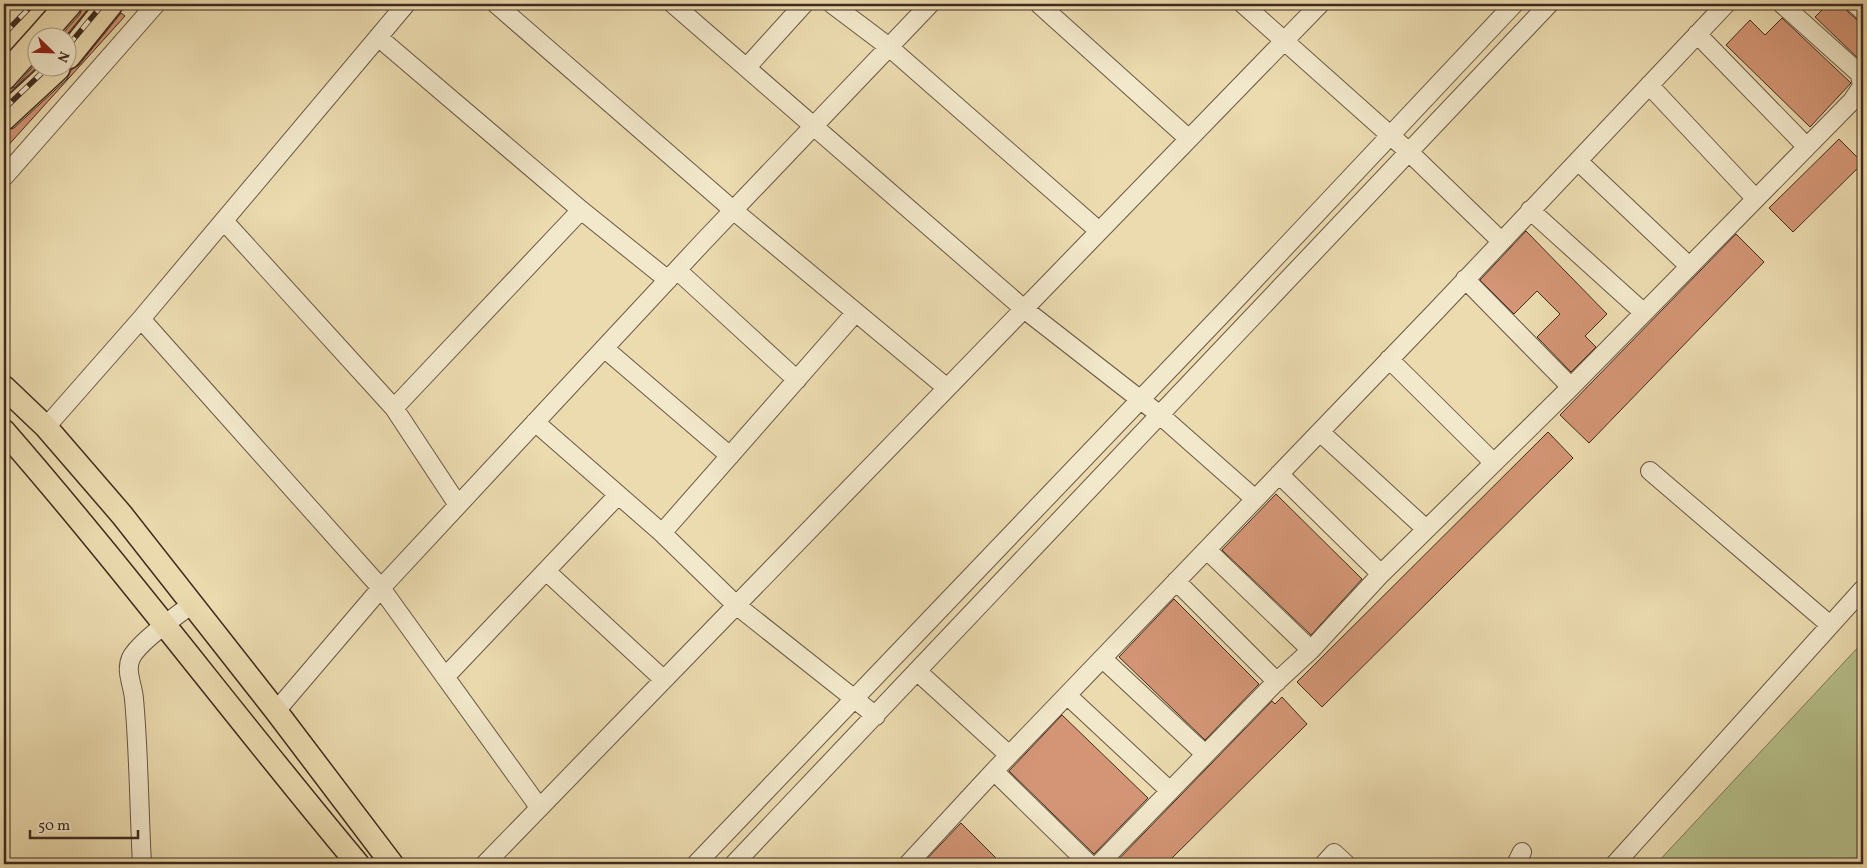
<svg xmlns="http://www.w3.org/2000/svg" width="1867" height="868" font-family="Vollkorn,serif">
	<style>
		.green { fill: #b6c08b; stroke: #7b7655 }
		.building { fill: #d39575; stroke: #402b1f }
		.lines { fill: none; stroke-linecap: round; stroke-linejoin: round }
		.minor-casing { stroke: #6b5743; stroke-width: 20 }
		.major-casing { stroke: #402b1f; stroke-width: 25 }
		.highway-casing { stroke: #402b1f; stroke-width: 28 }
		.minor { stroke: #f2e8cb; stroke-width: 18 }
		.major { stroke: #ebdbaf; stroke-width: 22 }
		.highway { stroke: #ebdbaf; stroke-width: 25 }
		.rail-casing { stroke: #402b1f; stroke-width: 5.5 }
		.rail { stroke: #f2e8cb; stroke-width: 4; stroke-dasharray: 11; stroke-linecap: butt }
	</style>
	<rect width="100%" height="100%" fill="#ebdbaf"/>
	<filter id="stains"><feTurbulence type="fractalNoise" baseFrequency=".004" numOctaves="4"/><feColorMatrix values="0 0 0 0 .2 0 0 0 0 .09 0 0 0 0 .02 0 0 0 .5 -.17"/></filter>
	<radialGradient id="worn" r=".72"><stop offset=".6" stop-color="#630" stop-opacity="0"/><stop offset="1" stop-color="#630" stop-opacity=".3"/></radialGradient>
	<path class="green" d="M1863,642v222h-207z"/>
	<path class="building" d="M83,4h9l-28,34h-5l21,-24z
		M1828,4h17l3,8 8,7 7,2v42l-48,-46z
		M121,13l4,3 -121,134v-19l10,-3 53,-49 4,-9 8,-5z
		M1782,18l69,65 -41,44 -84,-82 24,-25 15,15z
		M38,61v5l-34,32v-7l11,-4z
		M1839,139l24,24 -70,69 -24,-24z
		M1526,231l81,83 -22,22 11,11 -25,25 -34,-35 23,-23 -23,-23 -23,23 -34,-34z
		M1736,234l28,28 -175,181 -29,-28z
		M1548,432l25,26 -251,249 -25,-25z
		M1276,494l86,85 -51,56 -89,-85z
		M1174,599l85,85 -54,56 -86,-83z
		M1282,697l25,27 -141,140h-52l158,-163 3,3z
		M1062,715l86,83 -54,56 -85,-83z
		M961,823l41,41h-80z"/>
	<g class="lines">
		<defs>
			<path id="minor" d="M496,4l237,206 214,178
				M673,4l351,305 136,106 95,84
				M832,4l57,43 210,184
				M1039,4l150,135
				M1243,4l166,148 92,89
				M1855,4l8,7
				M1697,34l109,112
				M378,37l203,173 87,70
				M747,67l57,-63
				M1649,85l106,113
				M1578,161l111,105
				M4,177l152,-173
				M1530,210l114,103
				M224,221l170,187 64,97
				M677,270l120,110
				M1465,279l106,108
				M141,319l240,269 158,219
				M604,348l126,108
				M1389,359l105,104
				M394,408l187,-198
				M535,422l127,111 74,72 140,111
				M46,427l95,-108 265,-315
				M1320,432l106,97
				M1650,471l180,154
				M1279,474l102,100
				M662,533l194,-221
				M1207,550l104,100
				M546,571l117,108
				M1176,581l101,101
				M1103,659l102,95
				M918,672l91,83
				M445,677l173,-182
				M1068,696l101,94
				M276,711l105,-123 322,-346 227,-238
				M994,771l95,93
				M142,864c-3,-55 -3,-110 -8,-165 -1,-14 -9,-28 -3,-41 7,-15 46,-43 60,-53
				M485,864l835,-860
				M696,864l530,-554 288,-306
				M734,864l815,-860
				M908,864l86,-93 443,-461 289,-306
				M1099,864l173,-178 39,-36 70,-76 190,-187 281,-286 10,-15 -2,-12 -78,-70
				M1324,864l10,-11 12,11
				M1516,864l6,-12
				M1615,864l248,-275"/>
			<path id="major" d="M4,387l42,40 76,88 154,196 116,153
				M4,431c123,141 234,290 354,433"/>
			<path id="highway" d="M39,38l30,-34
				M68,56l42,-52
				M4,77l34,-38
				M4,117l53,-49"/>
		</defs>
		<use href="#minor" class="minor-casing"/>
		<use href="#major" class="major-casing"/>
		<use href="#highway" class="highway-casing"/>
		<use href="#minor" class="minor"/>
		<use href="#major" class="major"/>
		<use href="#highway" class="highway"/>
		<defs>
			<path id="rail" d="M4,34l29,-30
				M68,46l35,-42
				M4,109l43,-41"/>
		</defs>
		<use href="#rail" class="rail-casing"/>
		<use href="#rail" class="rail"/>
	</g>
	<rect width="1867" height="868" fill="none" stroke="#ebdbaf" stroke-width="20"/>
	<rect x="5" y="5" width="1857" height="858" fill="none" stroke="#402b1f" stroke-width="2.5"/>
	<rect x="10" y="10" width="1847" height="848" fill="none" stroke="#402b1f"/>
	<g transform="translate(52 52) rotate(113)"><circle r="24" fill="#f2e8cb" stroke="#ab9c86"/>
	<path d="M0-4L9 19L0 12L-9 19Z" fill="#8f2418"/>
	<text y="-8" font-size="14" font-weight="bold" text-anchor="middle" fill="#402b1f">N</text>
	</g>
	<path d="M30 830v8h108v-8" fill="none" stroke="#402b1f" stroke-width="2.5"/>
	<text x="38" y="830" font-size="15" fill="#402b1f" stroke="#f2e8cb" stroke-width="4" paint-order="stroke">50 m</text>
	<rect width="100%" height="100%" filter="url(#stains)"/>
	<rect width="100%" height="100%" fill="url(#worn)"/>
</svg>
